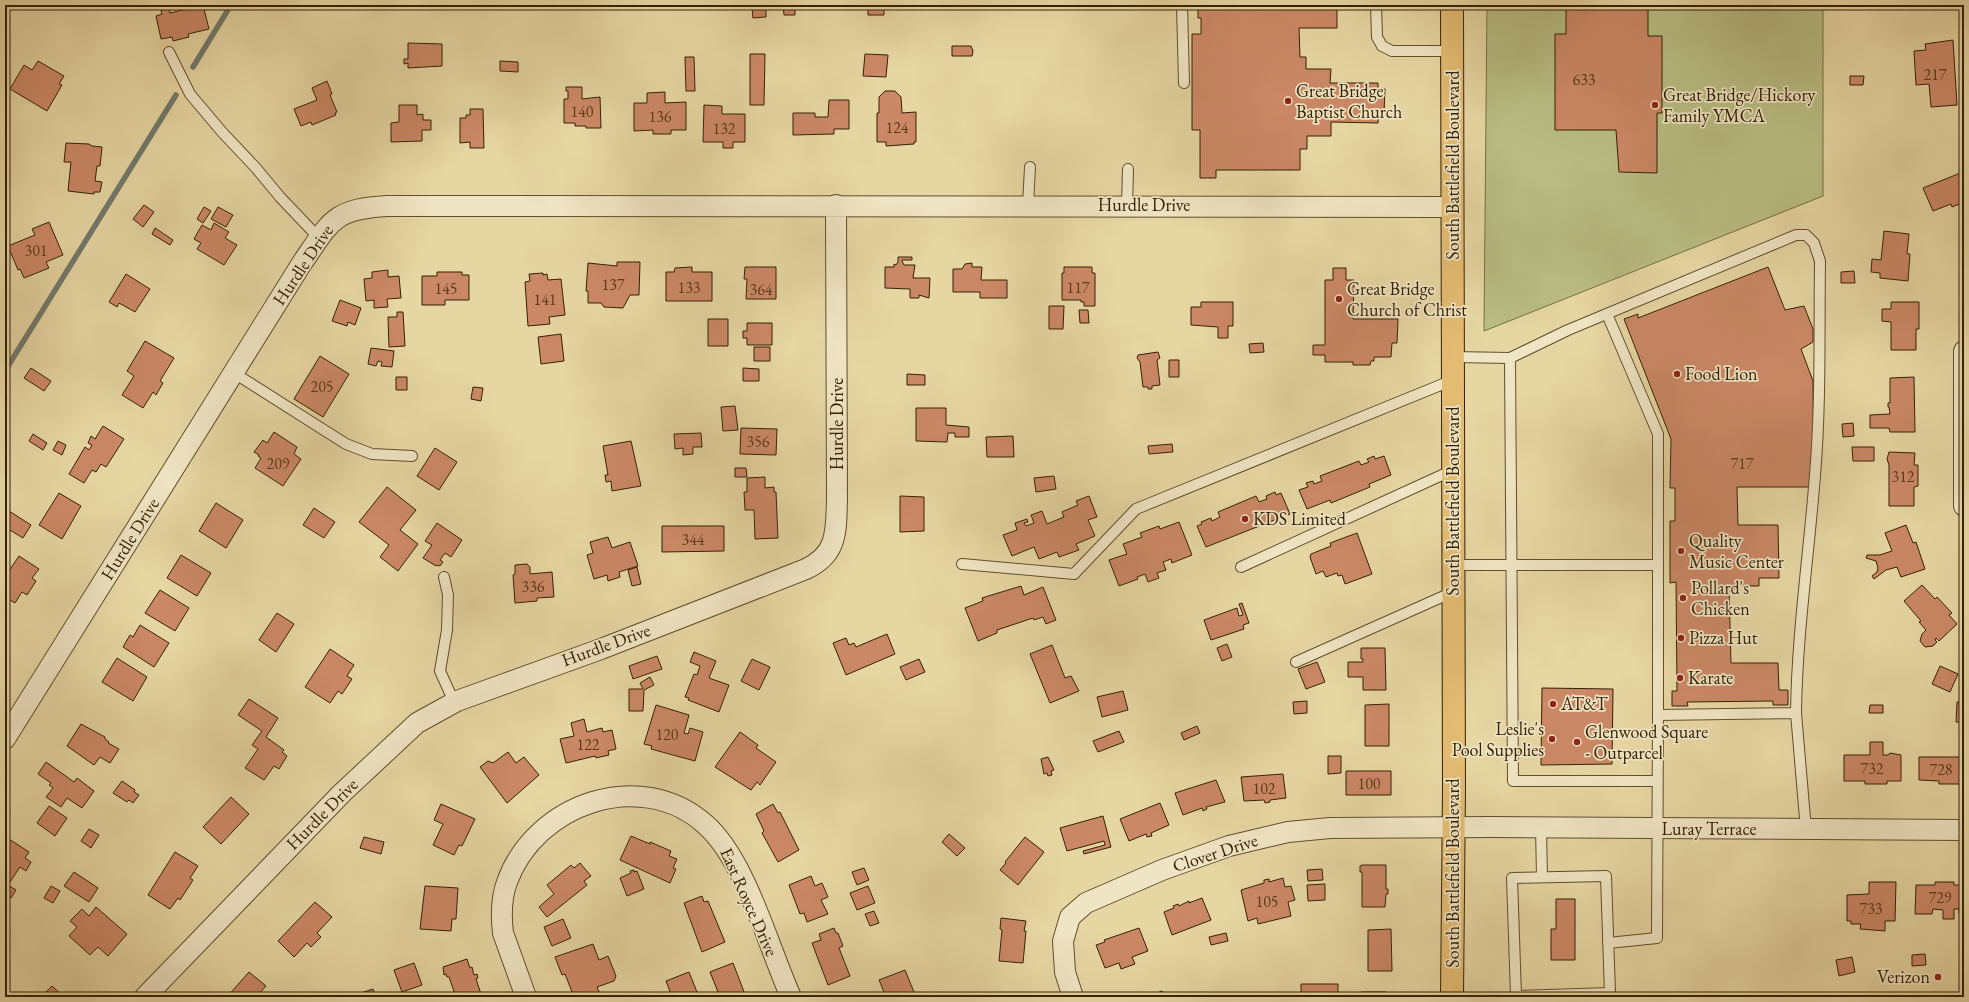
<svg xmlns="http://www.w3.org/2000/svg" width="1969" height="1002" font-family="'EB Garamond',serif">
	<style>
		.green { fill: #b8bd83; stroke: #766f44 }
		.lines { fill: none; stroke-linecap: round; stroke-linejoin: round }
		.stream { stroke: #737a6d; stroke-width: 5.5 }
		.building { fill: #cb8866; stroke: #342105 }
		.lane-casing { stroke: #604e2c; stroke-width: 12 }
		.street-casing { stroke: #604e2c; stroke-width: 22 }
		.primary-casing { stroke: #342105; stroke-width: 24 }
		.lane { stroke: #efe4c3; stroke-width: 10 }
		.street { stroke: #efe4c3; stroke-width: 20 }
		.primary { stroke: #e3bb71; stroke-width: 22 }
		.poi-dot { fill: #8f2418; stroke: #efe4c3; stroke-width: 1.5 }
		.labels { text-anchor: middle; stroke-width: 3.5; stroke-linejoin: round; paint-order: stroke }
		.number-label { font-size: 16px; fill: #5a3b1d }
		.poi-label { font-size: 18px; fill: #342105; stroke: #efe4c3; text-anchor: start }
		.street-label { font-size: 18px; fill: #342105; stroke: #efe4c3 }
	</style>
	<rect width="100%" height="100%" fill="#e6d6a2"/>
	<filter id="stains"><feTurbulence type="fractalNoise" baseFrequency=".005" numOctaves="4"/><feColorMatrix values="0 0 0 0 .2 0 0 0 0 .09 0 0 0 0 .02 0 0 0 .5 -.17"/></filter>
	<radialGradient id="worn" r=".72"><stop offset=".6" stop-color="#630" stop-opacity="0"/><stop offset="1" stop-color="#630" stop-opacity=".3"/></radialGradient>
	<path class="green" d="M1487,5h336v191l-339,135z"/>
	<g class="lines">
		<path class="stream" d="M193,67l38,-62
			M5,371l171,-276"/>
	</g>
	<path class="building" d="M159,5h10l1,8 33,-8 6,24 -21,5 1,3 -16,4 -1,-4 -11,2 -5,-23 6,-2z
		M783,5h12v10h-11z
		M829,5h19v3l-19,1z
		M868,5h16v10h-16z
		M1198,5h139v23h-38l1,29h6v12h25l-1,14h48v6h7l-1,24h-5l-1,10 -47,-1v14h-24v13h-7v21h-84v8h-16v-48h-8v-96h9v-16h-3z
		M1566,5h82v31h14v77h-5v60l-38,-1 -3,-42h-61v-96h11z
		M766,7v10l-13,1 -1,-10z
		M1953,40l4,65 -26,2 -2,-23 -13,1 -2,-34 12,-1 -1,-6z
		M408,43l34,1v22l-34,2v-5l-4,1v-5h4z
		M952,46h19l2,5 -1,5h-20z
		M750,54h15l-1,51h-14z
		M865,54l23,1 -2,22 -23,-1z
		M685,57h9l1,34h-9z
		M38,61l26,15 -5,8 3,1 -15,26 -37,-22 14,-24 8,5z
		M500,61l18,1v10l-18,-1z
		M1850,76h14l-1,9h-13z
		M327,81l5,13 -2,1 7,17 -2,1 1,2 -24,10 -1,-3 -10,4 -7,-17 23,-9 -5,-12z
		M566,87h16v12l18,-2 1,31h-15v-2h-11v-3h-11v-24h4v-8h-2z
		M885,91h10l6,6 1,16 14,-1v30h-2v2l-28,2v-4h-9v-29h2v-16z
		M665,92v11l21,-1v28h-15v4h-18v-4l-19,1v-28h13v-10z
		M829,100h20v29h-15v5l-41,1v-22h22v4h13z
		M399,105h18v10l6,-1v6h8v10h-9v11l-31,1v-19l8,-1z
		M704,105l18,1v8h23v28h-12v6h-10v-6h-20z
		M470,109h13l1,39h-14v-6l-10,1v-25h6v-3h4z
		M66,143l23,1 3,2 10,1 -2,19h-3l-2,15 7,1 -2,10h-6v2l-26,-3 3,-29h-7z
		M1964,170v32l-12,5 -1,-3 -18,7 -10,-23 40,-16z
		M144,205l10,7 -11,15 -10,-8z
		M204,207l7,4 -8,12 -6,-4z
		M218,207l15,8 -7,12 -15,-8z
		M49,222l14,33 -17,7 3,6 -25,10 -4,-9 -2,1 -10,-24 27,-11 -3,-6z
		M214,223l15,9 -4,6 12,7 -13,20 -27,-16 4,-6 -7,-4 8,-14 9,5z
		M155,228l18,12 -3,5 -18,-11z
		M1884,231l25,3 -2,20h3l-2,27 -28,-3v-5l-9,-1 1,-13 9,1z
		M898,257h14v3h-10v1l2,4h11l-2,13h17l-1,20 -10,-3v3h-9v-9l-25,-1v-21h9v-3l2,1 2,-3z
		M617,262h23l-1,33h-9l-7,13 -19,-1 -3,-4h-13v-12h-2l2,-28 29,3z
		M972,263v4h10l-1,13h26v18h-27v-6h-27v-23h9l3,-5z
		M692,267v5h20v29h-46v-29h8l1,-4z
		M745,267h31v32h-30l1,-20h-3z
		M1064,267h28v6h3v33h-11v-4h-3v-2h-19v-27h2z
		M1768,267l17,43 19,-4 9,23v13l-12,7 12,32 1,106h-77l1,38h40l1,53h-20v8h-21l1,3h-10l2,74h47l1,27h9v15h-15v-4l-86,1 1,4h-16v-15h5l-1,-109 -6,1v-62h5v-33h-5l1,-49 -47,-120 14,-5v4z
		M1333,268h13v12h8l-1,39h45l-1,24h-5l-1,14h-17v4h-3l-1,4h-17v-3h-28v-7h-12v-10h12v-65h8z
		M388,270v7l11,-1 2,22 -14,1 1,8 -14,1v-8l-8,1 -2,-22 8,-1v-6z
		M1854,271l1,12h-14v-11z
		M437,272h25v3h7v25h-24v5h-23v-29h15z
		M543,273v2l4,-1 1,6 13,-1 4,36 -16,2 1,7 -22,2 -3,-44 5,-1 -1,-7z
		M126,274l24,15 -15,23 -16,-9 -2,4 -8,-5z
		M340,300l21,8 -6,17 -7,-3 -1,4 -15,-5z
		M1201,302h32v24h-5v12h-10v-11l-27,-2v-18h10z
		M1891,302h28v27h-3v21h-25v-28l-9,-1v-12h9z
		M1049,306h15l-1,23h-14z
		M1079,310h9l1,13h-9z
		M397,312h6l2,34 -16,1 -1,-30h9z
		M708,319h20v27h-20z
		M747,323h25v22h-25v-7h-4v-7h4z
		M561,334l3,27 -23,3 -3,-27z
		M145,341l29,17 -14,23 3,2 -7,12 -3,-3 -10,16 -21,-13 12,-19 -7,-5z
		M1263,343l1,9 -14,1 -1,-9z
		M754,347h16v14h-16z
		M371,348l23,3 -2,16 -11,-1 1,-4 -4,-1 -2,5 -8,-2z
		M1158,352l2,6 -3,2 3,25 -8,1v3h-4v-2h-5l-3,-25 -3,-4 1,-3z
		M320,356l29,18 -26,43 -29,-18z
		M1169,360h10v17h-10z
		M31,368l20,13 -7,10 -20,-13z
		M743,368l16,1v12h-16z
		M907,374l18,1v10h-18z
		M396,377h11v13h-11z
		M1914,377l1,55h-25l-1,-4h-19v-13l20,-1 -1,-7h-1v-4h2v-25z
		M473,387l10,1 -2,13 -10,-2z
		M735,406l3,24 -15,1 -2,-24z
		M916,408h30v17l23,2v10h-14v-4h-7l-1,9 -31,-1z
		M1853,423l1,13 -11,1 -1,-13z
		M103,426l21,13 -18,28 -5,-3 -5,8 -4,-2 -8,13 -15,-9 16,-27 4,3 3,-5 -4,-2 3,-7 4,3z
		M741,428l36,1 -1,26 -36,-1z
		M274,432l23,15 -3,7 7,5 -18,27 -28,-18 6,-10 -3,-2 1,-1 -5,-3 9,-12 4,3z
		M701,433l1,14h-9v7l-10,1v-7l-8,1 -1,-15z
		M33,434l14,9 -4,7 -14,-9z
		M1013,436l1,21h-27l-1,-20z
		M58,441l8,4 -4,10 -9,-5z
		M631,441l10,45 -29,5 -1,-10 -5,1 -1,-7h3l-5,-29z
		M1172,444l1,8 -24,2 -1,-8z
		M1852,447h22v14h-21z
		M435,448l22,14 -18,28 -22,-14z
		M1889,452l26,1 -1,12h4v21l-4,1v19h-25v-41l-2,-6z
		M1374,456l1,3 9,-3 7,19 -22,9 1,3 -39,16 -1,-3 -23,9 -8,-19 9,-3 -2,-4 7,-2 1,3 8,-3 -2,-5 39,-15 2,4 8,-3 -2,-3z
		M735,468h11l1,9h-12z
		M1054,476l2,13 -20,3 -2,-14z
		M765,477v11l9,-1v5h2l2,46 -23,1 -1,-29h-9l-1,-18h3v-14z
		M387,487l29,23 -16,20 18,14 -20,27 -18,-14 9,-12 -30,-23z
		M1275,492l1,3 5,-2 9,21 -84,33 -9,-21 5,-2 -1,-2 10,-4 1,3 8,-4 -2,-5 38,-16 3,6 8,-3 -1,-3z
		M59,493l22,13 -19,33 -23,-14z
		M900,496l24,1v34l-24,1z
		M1089,496l8,21 -9,3 7,16 -19,8 3,6 -20,7 -2,-5 -18,7 -5,-12 -22,9 -9,-21 14,-5 -2,-7 12,-4 1,3 -4,1 2,3 8,-3 -3,-8 11,-4 5,13 17,-7 -2,-5 16,-7 -2,-4z
		M216,503l27,17 -17,28 -27,-17z
		M314,508l21,14 -11,16 -21,-13z
		M9,511l22,14 -8,13 -18,-11v-10z
		M1179,522l13,33 -20,8 -1,-4 -8,3 3,8 -9,3 2,5 -11,4 -3,-8 -8,3 1,2 -19,7 -10,-26 18,-6 -4,-10 19,-7 -2,-4 19,-7 1,3z
		M437,523l25,17 -11,17 -6,-4 -5,7 3,2 -3,4 -3,-1 -1,1 -13,-8 9,-13 -7,-4z
		M1906,525l7,18 3,-1 9,27 -24,8 -4,-10 -11,3 -12,9 -2,-3 5,-4 1,-4 -2,-7 -10,-3 1,-3h13l12,-4 -7,-18z
		M662,526h62v25l-62,1z
		M1357,533l15,41 -27,10 -3,-9 -4,1 -1,-3 -11,4 -3,-6 -7,3 -6,-17 1,-3 20,-8 -1,-3z
		M608,537l4,11 18,-6 8,24 -19,6 1,5 -12,4 -1,-6 -13,4 -7,-24 6,-2 -3,-11z
		M181,555l30,18 -14,23 -30,-18z
		M19,556l20,13 -7,9 4,3 -9,14 -5,-3 -7,11 -10,-6v-20z
		M527,564l3,3v7l22,-2 2,25 -17,1v3l-22,2 -2,-28 2,-1v-9z
		M637,567l4,17 -9,2 -4,-16z
		M1922,585l13,14 2,-2 15,16 -3,2 8,9 -18,17 -3,-3 -1,2 2,2 -4,4 -8,1 -5,-6 2,-7 4,-4 -7,-8 2,-1 -17,-20z
		M1021,586l3,9 19,-8 13,33 -10,4 -3,-7 -9,3 -1,-2 -36,12v3l-19,8 -13,-33 18,-7 -1,-3z
		M160,590l29,18 -14,23 -30,-18z
		M1242,603l7,20 -6,2 1,4 -33,11 -7,-20 33,-12 2,8 4,-1 -4,-11z
		M277,613l17,11 -18,28 -17,-12z
		M140,625l29,18 -15,24 -31,-20 7,-12 3,2z
		M887,634l8,20 -49,21 -13,-32 13,-5 3,7 5,-2 2,4z
		M1227,644l5,13 -10,4 -5,-13z
		M1052,645l13,33 6,-2 8,15 -29,12 -20,-49z
		M1361,648h24l1,42h-23v-13h-15v-15h15v-3h-2z
		M330,649l24,16 -7,11 5,3 -10,15 -4,-3 -8,12 -25,-16z
		M694,652l22,9 -7,17 20,7 -10,27 -31,-12 1,-2 -4,-1 9,-23 3,1 3,-9 -10,-4z
		M657,656l5,13 -29,10 -4,-13z
		M117,658l30,19 -14,24 -31,-19z
		M752,659l18,8 -11,23 -18,-9z
		M919,659l6,13 -19,8 -6,-13z
		M1317,662l8,20 -19,7 -8,-20z
		M1940,666l18,8 -8,18 -18,-8z
		M650,677l4,8 -10,5 -1,21h-14v-22h14l-3,-6z
		M1542,688l71,1 -1,75 -71,1z
		M1123,691l5,19 -26,7 -5,-20z
		M249,699l29,19 -12,19 18,13 -2,2 5,4 -8,13 -5,-3 -10,14 -19,-12 13,-19 -6,-4 10,-14 -24,-16z
		M1307,701v12l-13,1 -1,-12z
		M1957,702h7v20h-8z
		M1389,704v42h-24v-41z
		M656,705l33,10 -5,18 4,1 2,-6 13,4 -8,29 -44,-12 1,-3 -8,-2z
		M1870,705h13v8h-14z
		M584,719l3,13 15,-4 1,4 9,-2 4,19 -8,2 1,4 -13,3 -1,-2 -29,7 -6,-24 14,-3 -3,-13z
		M81,724l24,13v2l4,3 -1,1 11,6 -9,14 -10,-6 -6,8 -27,-19z
		M1197,726l3,7 -16,7 -3,-7z
		M1119,731l5,11 -26,10 -5,-11z
		M740,732l18,13 -2,3 20,14 -16,23 -3,-3 -6,8 -36,-23z
		M1870,742h13v13h5l2,-2 11,2v26h-14v3h-22v-3h-21v-26h26z
		M508,752l8,11 8,-6 15,18 -32,28 -27,-36 8,-6 5,2z
		M1964,755v29h-25v-3l-20,-1v-23h43z
		M1328,756h13v17l-13,1z
		M1048,757l6,13 -3,1 1,4 -4,1 -1,-3 -3,1 -3,-15z
		M46,762l28,20 3,-4 17,13 -12,17 -15,-10 -6,9 -15,-10 7,-9 -4,-3 2,-2 -13,-9z
		M1346,771h45v24h-45z
		M1283,774l3,24 -16,2v2l-5,1 -1,-3 -20,1 -3,-24z
		M1216,780l9,22 -19,5 1,2 -4,2 -1,-3 -19,7 -8,-22z
		M122,781l13,9 -1,2 5,3 -6,8 -4,-3 -2,2 -14,-9z
		M231,797l18,17 -28,30 -18,-17z
		M1160,803l9,22 -18,8 1,3 -5,1 -1,-3 -17,7 -9,-22z
		M441,804l34,15 -13,27 -3,-1 -5,10 -21,-10 10,-21 -9,-4z
		M773,804l5,9 2,-1 19,38 -21,12 -16,-29 2,-2 -8,-17z
		M49,806l18,12 -12,18 -18,-13z
		M1103,816l8,31 -27,7 -1,-3 22,-6 -1,-4 -37,10 -7,-23z
		M89,829l10,6 -8,13 -10,-7z
		M949,834l16,14 -8,8 -15,-14z
		M631,836l19,8v-2l21,9 -2,5 8,3 -4,9 3,1 -6,14 -50,-23z
		M364,837l20,5 -3,12 -21,-6z
		M1025,837l19,15 -26,33 -18,-15 6,-7 -1,-1z
		M9,839l20,13 -4,6 6,4 -5,9 -6,-4 -12,18 8,5 -5,8 -6,-4v-49z
		M175,852l23,14 -8,12 3,2 -13,20 -2,-2 -8,11 -22,-14z
		M580,863l11,13 -7,5 3,4 -40,32 -8,-10 15,-13 -7,-9 24,-20 3,3z
		M1362,865h24v24h2v5h-2l-1,13h-23v-35h-2v-6z
		M864,868l5,12 -12,5 -5,-13z
		M1322,869l1,11 -15,1 -1,-11z
		M634,870v2l3,-1 7,18 -17,7 -7,-18 11,-5 -1,-2z
		M74,872l24,16 -9,14 -25,-16z
		M811,876l4,10 7,-3 6,14 -7,3 7,14 -21,8 -3,-9 -4,1 -11,-29z
		M1283,878l2,9 6,-1 4,14 -7,2 3,14 -33,8 -1,-6 -9,3 -7,-31 23,-7v-3l5,-1v3z
		M1869,882h27l-1,39h-10v10l-25,-2 1,-5h-10v-3h-4v-26l22,-1z
		M1935,882h19v3h10v29h-5v-5h-5v10h-11v-9l-10,-1 -1,5h-17l1,-29h19z
		M1325,884v16l-17,1 -1,-16z
		M51,886l9,5 -7,12 -9,-5z
		M425,886l33,2 -2,31h-4l-1,12 -31,-2z
		M868,886l7,17 -18,7 -7,-17z
		M702,896l2,6 4,-1 17,41 -23,10 -18,-49z
		M1202,898l9,22 -39,15 -8,-23 10,-4 -1,-2 5,-2 1,2 10,-5v2z
		M1556,899h19v61h-24v-31h5z
		M315,902l17,15 -15,16 4,4 -10,10 -4,-4 -13,14 -16,-16z
		M96,907l31,27 -19,22 -10,-9 -8,8 -21,-19 8,-9 -7,-6 12,-12 7,7z
		M874,911l5,12 -9,3 -5,-12z
		M1001,918l25,3 -2,10h2l-3,32 -24,-2 3,-31 -2,-1z
		M563,919l8,19 -19,8 -8,-19z
		M834,928l2,5h2l5,13 -4,2 11,28 -22,9 -16,-42 9,-3 -2,-6z
		M1139,928l9,23 -16,6 3,7 -14,5 -2,-6 -14,5 -9,-23 9,-3 -1,-2z
		M1391,929l1,42h-24v-41z
		M1226,933l2,8 -17,4 -2,-8z
		M593,944l6,16 9,-4 8,20 -2,5 -17,6 3,7 -7,3h-19l-9,-23 -3,1 -7,-18z
		M1925,954l1,11 -14,1v-11z
		M1852,957l3,15 -16,4 -3,-16z
		M467,959l3,9 2,-1 2,8 3,-1 1,4 -2,1 6,18h-26l-7,-20h-2l-1,-3 -2,1 -1,-8z
		M414,963l8,22 -20,7 -8,-22z
		M733,963l13,34h-26l-10,-25z
		M905,970l11,27h-30l-7,-17z
		M249,972l17,14 -10,11h-29z
		M689,972l8,20 -14,5h-11l-6,-16z
		M1301,984h37v13h-37z
		M52,986l12,11h-23z
		M373,989l3,8h-13l-2,-4z
		M1162,991l2,6h-17z
		M1361,992h25v5h-25z"/>
	<g class="lines">
		<defs>
			<path id="lane" d="M1182,5l2,78
				M1376,5l1,32 5,9 10,5h60
				M169,52l21,42 32,38 34,36 24,29 39,41
				M1028,205l2,-38
				M1127,205l1,-36
				M1453,357l57,1 58,-28 228,-95h10l8,8 6,18c-1,71 1,143 -5,214 -6,79 -18,158 -19,238l-138,2v-281l-51,-120
				M1510,358l3,423h144
				M234,373l112,71 26,10 40,2
				M962,564l112,10 62,-65 317,-129
				M1453,565h205
				M1241,567l212,-97
				M444,577l4,18 -1,35 -7,41 14,31
				M1296,662l157,-70
				M1796,713l10,117
				M1541,827l1,50
				M1606,876l4,117 -94,3 -4,-118z
				M1608,943l49,-5 1,-223"/>
			<path id="street" d="M1964,351v155
				M5,739l297,-476c29,-42 31,-54 85,-57l1065,1
				M145,997l197,-204 75,-70 40,-22 144,-52 205,-80c32,-15 30,-38 31,-70l-1,-294
				M526,997l-23,-64c-2,-17 -2,-35 4,-51 28,-78 134,-116 199,-57 40,36 62,121 85,172
				M1073,997l-8,-25 -2,-31 7,-24 16,-14 76,-33 67,-24 59,-14 42,-4 161,-1 473,3"/>
			<path id="primary" d="M1452,997l2,-207 -2,-785"/>
		</defs>
		<use href="#lane" class="lane-casing"/>
		<use href="#street" class="street-casing"/>
		<use href="#primary" class="primary-casing"/>
		<use href="#lane" class="lane"/>
		<use href="#street" class="street"/>
		<use href="#primary" class="primary"/>
	</g>
	<g class="poi-dot">
		<circle cx="1288" cy="101" r="4"/>
		<circle cx="1655" cy="105" r="4"/>
		<circle cx="1339" cy="299" r="4"/>
		<circle cx="1677" cy="374" r="4"/>
		<circle cx="1245" cy="519" r="4"/>
		<circle cx="1681" cy="551" r="4"/>
		<circle cx="1683" cy="598" r="4"/>
		<circle cx="1681" cy="638" r="4"/>
		<circle cx="1680" cy="678" r="4"/>
		<circle cx="1553" cy="704" r="4"/>
		<circle cx="1552" cy="739" r="4"/>
		<circle cx="1577" cy="742" r="4"/>
		<circle cx="1938" cy="977" r="4"/>
	</g>
	<g class="labels">
		<g class="number-label">
			<text x="1935" y="80">217</text>
			<text x="1584" y="85">633</text>
			<text x="582" y="117">140</text>
			<text x="660" y="122">136</text>
			<text x="897" y="133">124</text>
			<text x="724" y="134">132</text>
			<text x="36" y="256">301</text>
			<text x="613" y="290">137</text>
			<text x="689" y="293">133</text>
			<text x="1078" y="293">117</text>
			<text x="446" y="294">145</text>
			<text x="761" y="295">364</text>
			<text x="545" y="305">141</text>
			<text x="322" y="392">205</text>
			<text x="758" y="447">356</text>
			<text x="278" y="469">209</text>
			<text x="1742" y="469">717</text>
			<text x="1903" y="482">312</text>
			<text x="693" y="545">344</text>
			<text x="533" y="592">336</text>
			<text x="667" y="740">120</text>
			<text x="588" y="750">122</text>
			<text x="1872" y="774">732</text>
			<text x="1941" y="775">728</text>
			<text x="1369" y="789">100</text>
			<text x="1264" y="794">102</text>
			<text x="1940" y="903">729</text>
			<text x="1267" y="907">105</text>
			<text x="1871" y="914">733</text>
		</g>
		<g class="poi-label">
			<text x="1296" y="97">Great Bridge<tspan x="1296" dy="21">Baptist Church</tspan></text>
			<text x="1663" y="101">Great Bridge/Hickory<tspan x="1663" dy="21">Family YMCA</tspan></text>
			<text x="1347" y="295">Great Bridge<tspan x="1347" dy="21">Church of Christ</tspan></text>
			<text x="1685" y="380">Food Lion</text>
			<text x="1253" y="525">KDS Limited</text>
			<text x="1689" y="547">Quality<tspan x="1689" dy="21">Music Center</tspan></text>
			<text x="1691" y="594">Pollard's<tspan x="1691" dy="21">Chicken</tspan></text>
			<text x="1689" y="644">Pizza Hut</text>
			<text x="1688" y="684">Karate</text>
			<text x="1561" y="710">AT&amp;T</text>
			<text x="1544" y="735" text-anchor="end">Leslie's<tspan x="1544" dy="21">Pool Supplies</tspan></text>
			<text x="1585" y="738">Glenwood Square<tspan x="1585" dy="21">- Outparcel</tspan></text>
			<text x="1930" y="983" text-anchor="end">Verizon</text>
		</g>
		<g class="street-label">
			<text transform="translate(1453 165) rotate(-90)" y="6">South Battlefield Boulevard</text>
			<text x="1144" y="211">Hurdle Drive</text>
			<text transform="translate(303 265) rotate(-56)" y="6">Hurdle Drive</text>
			<text transform="translate(837 424) rotate(-90)" y="6">Hurdle Drive</text>
			<text transform="translate(1453 501) rotate(-90)" y="6">South Battlefield Boulevard</text>
			<text transform="translate(130 539) rotate(-58)" y="6">Hurdle Drive</text>
			<text transform="translate(606 645) rotate(-20)" y="6">Hurdle Drive</text>
			<text transform="translate(322 814) rotate(-45)" y="6">Hurdle Drive</text>
			<text x="1709" y="835">Luray Terrace</text>
			<text transform="translate(1215 853) rotate(-18)" y="6">Clover Drive</text>
			<text transform="translate(1453 873) rotate(-90)" y="6">South Battlefield Boulevard</text>
			<text transform="translate(749 902) rotate(66)" y="6">East Royce Drive</text>
		</g>
	</g>
	<rect width="1969" height="1002" fill="none" stroke="#e6d6a2" stroke-width="20"/>
	<rect x="6" y="6" width="1957" height="990" fill="none" stroke="#342105" stroke-width="2"/>
	<rect x="10" y="10" width="1949" height="982" fill="none" stroke="#342105"/>
	<rect width="100%" height="100%" filter="url(#stains)"/>
	<rect width="100%" height="100%" fill="url(#worn)"/>
</svg>
